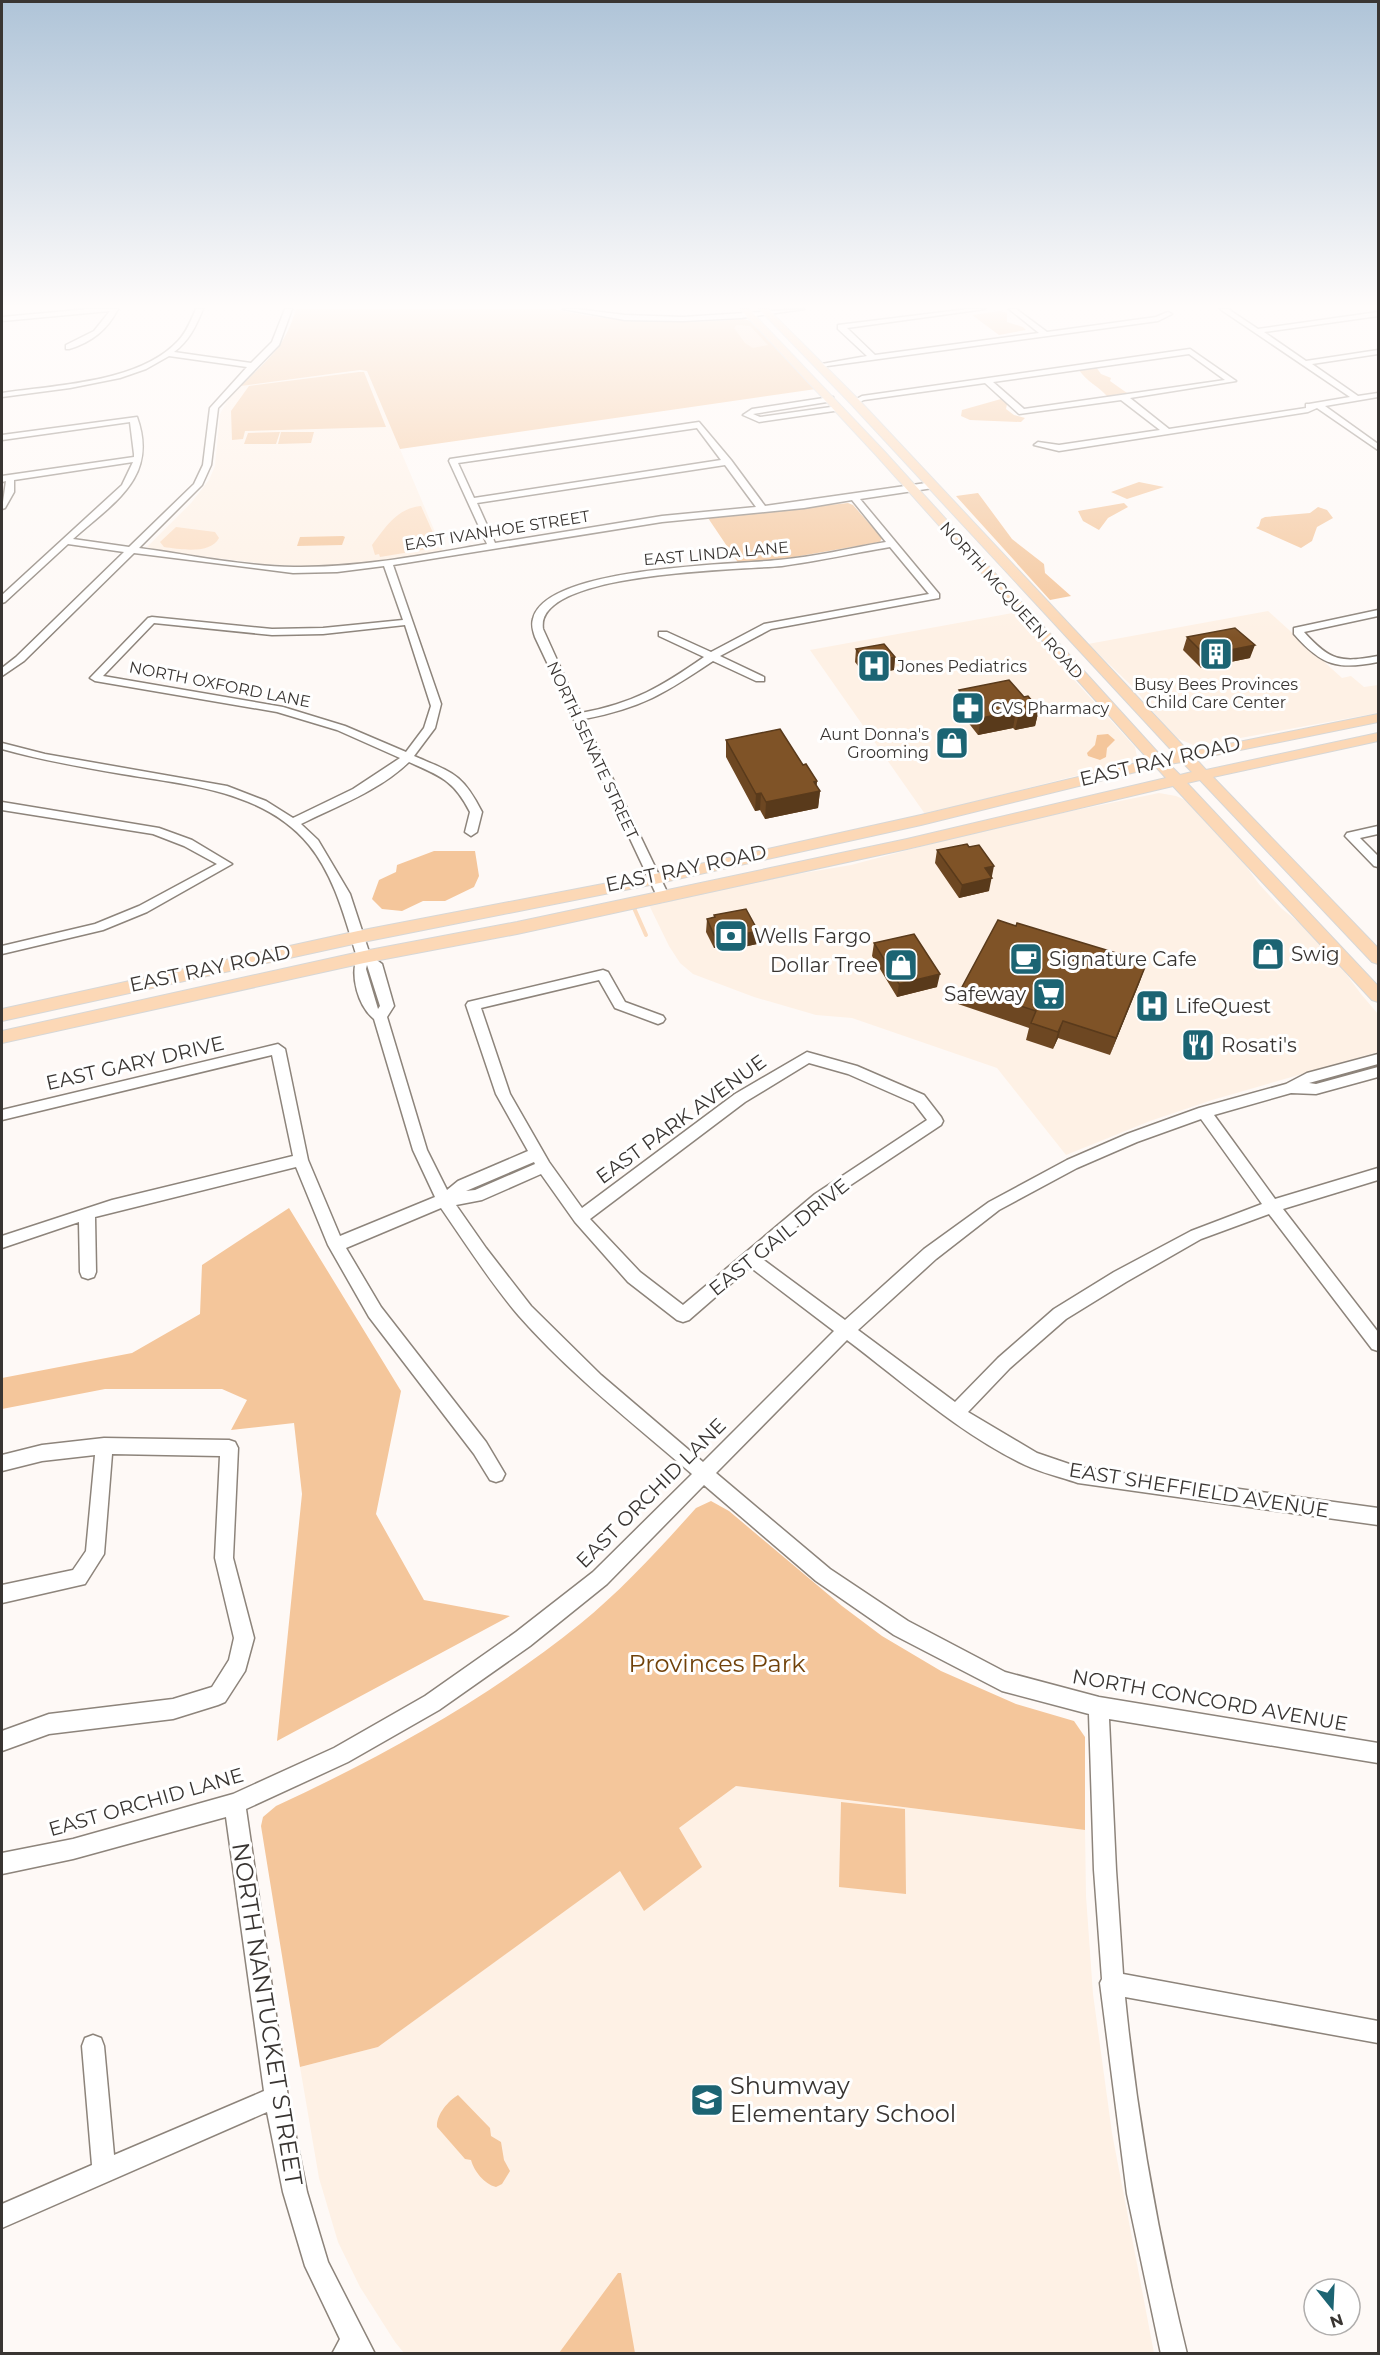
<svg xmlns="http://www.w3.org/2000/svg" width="1380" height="2355" font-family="Montserrat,sans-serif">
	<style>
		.built { fill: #fef1e5 }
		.green { fill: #f4c69b }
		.water { fill: #fbdcc0 }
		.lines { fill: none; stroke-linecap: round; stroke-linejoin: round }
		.stream { stroke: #fbdcc0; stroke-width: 4 }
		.minor-casing { stroke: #8d847b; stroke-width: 3 }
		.major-casing { stroke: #d7d7d6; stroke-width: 2 }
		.minor { fill: #fff; fill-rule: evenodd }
		.major { fill: #fcd8b6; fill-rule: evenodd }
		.wall { fill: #6d4722 }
		.shaded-wall { fill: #593a1b }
		.building { fill: #7f5327; stroke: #593a1b; stroke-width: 1.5 }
		.labels { text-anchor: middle; stroke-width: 6; stroke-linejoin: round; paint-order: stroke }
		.far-street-label { font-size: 16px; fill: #393532; stroke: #fff }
		.far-poi-label { font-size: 16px; fill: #393532; stroke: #fff; text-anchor: start }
		.street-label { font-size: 20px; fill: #393532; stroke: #fff }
		.poi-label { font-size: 20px; fill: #393532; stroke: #fff; text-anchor: start }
		.near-park-label { font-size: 24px; fill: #71420a; stroke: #fff }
		.near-street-label { font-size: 24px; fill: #393532; stroke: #fff }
		.near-poi-label { font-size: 24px; fill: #393532; stroke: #fff; text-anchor: start }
	</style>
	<rect width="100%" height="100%" fill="#fef9f6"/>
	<path class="built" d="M361,370l6,1 76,180 -77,12 -44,4 -58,-3 -110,-14 -7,-3 44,-44 18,-23 6,-14 5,-52 10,-18 11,-10z
		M1268,611l74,67 9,-2 13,11 14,-2v28l-182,33 -22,-9 -40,-49 -46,-44z
		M1018,612l10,17 107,118 2,10 -4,6 -9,4 -33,5 -166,42 -115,-164z
		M1159,793l17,3 14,6 45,49 24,33 22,24 27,22 27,29 26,35 17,20v38l-166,48 -62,21 -84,34 -69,-87 -145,-50 -36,-3 -62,-18 -61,-23 -13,-11 -11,-17 -20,-41 137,-29 65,-11 148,-39z
		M736,1786l349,44 1,66 7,98 19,139 42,220h-750l-9,-11 -35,-55 -22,-45 -19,-64 -19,-111 78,-20z"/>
	<path class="green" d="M296,309h258c63,15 126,15 190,10l7,2 65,68 -416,60 -33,-78 -7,-1 -119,16c28,-28 43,-37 55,-77z
		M1000,311l7,2v9l16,5 3,3 -27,5 -27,-20z
		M1096,367l5,7 10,4 -1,3 17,12 -20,3c-9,-10 -21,-15 -28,-26z
		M359,372h5l22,55 -141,4 -2,8 -11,1 -1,-29 18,-25z
		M1001,399l6,5 -1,5 8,6 11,3 -4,4 -51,-2 -9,-4 1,-6z
		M280,432l-4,12h-32l4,-11z
		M281,432h33l-3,11 -33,1z
		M1139,482l25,5 -37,12 -16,-7z
		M978,493l34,46 32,25 1,9 26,23 -21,4 -94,-104z
		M848,503l5,2 29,33 -2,4 -114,20 -27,2 -31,-46z
		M1124,503l4,4 -20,11 -9,12 -16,-9 -5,-10z
		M1318,507l9,3 6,8 -16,9 -5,14 -11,7 -45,-20 3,-2 2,-7 4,-2 45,-4z
		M300,537l43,-1 2,1 -3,8 -45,1z
		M1108,734l7,6 -8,8 -1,9 -6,3 -12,-4 -1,-3 8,-8 2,-10z
		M434,851h41l4,25 -5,11 -29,14h-22l-21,10 -20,-2 -10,-10 7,-19 17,-8 1,-7z
		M289,1208l112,183 -25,123 48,86 86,16 -233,125 25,-247 -8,-71 -63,7 16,-30 -25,-11h-117l-103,20v-31l130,-25 68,-39 2,-49z
		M711,1501l18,10 113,95 40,30 59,35 75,33 58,17 11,16v93l-349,-44 -57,42 23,39 -58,44 -24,-40 -242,176 -78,20 -39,-241 2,-9 13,-11c108,-50 211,-107 304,-182 42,-34 80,-76 116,-116z
		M841,1802l64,7 1,85 -67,-7z
		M458,2095l32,33 1,8 10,6 3,18 6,11 -8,13 -6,3c-12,-3 -22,-16 -25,-27l-6,-1 -28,-32c-1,-12 11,-26 21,-32z
		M618,2273h3l14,80h-76z"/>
	<path class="water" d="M737,325l13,1 18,19 -15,3 -8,-5 -11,-15z
		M421,506l13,29v13l-54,9 -1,-3 -4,1 -3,-10c13,-17 25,-37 49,-39z
		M176,527l39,5 4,6c-9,17 -40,11 -55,9l-4,-5z"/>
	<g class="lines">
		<path class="stream" d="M634,908l12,27"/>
		<defs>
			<path id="minor" d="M89,309h29c-11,21 -26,33 -49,40h-3v-4l28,-14 16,-20 -108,10v-4z
				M196,309h7c-7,17 -14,32 -29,43l77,11 21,-21 13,-33h7l-13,36 -61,63 -7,57 -9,20 -63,63c51,7 103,18 155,19 65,1 129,-12 193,-23l-38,-83 1,-2 249,-37 32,38 34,46 168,-24 4,3 -4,3 -73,11 79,95v4l-168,31 -51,27 44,21v4h-8l-43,-20c-48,32 -71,47 -129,58l85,177 -6,4 -6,-4 -122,-259c-2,-6 -4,-12 -2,-18 12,-53 200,-54 245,-59 37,-3 72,-12 108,-18l-34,-42 -48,8 -142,14 -269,43 48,139 -6,24 -21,28c39,17 48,17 68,56l-5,20 -6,4 -6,-4 5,-20c-16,-32 -30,-36 -61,-50 -30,29 -72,44 -108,62l17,16 32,54 20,61 12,9 12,42 -7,11 40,133 20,40 11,-9 70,-30 -32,-57 -30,-89 2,-3 135,-32 5,2 17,30 38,14 2,3 -2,3 -5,2 -43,-16 -16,-28 -118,28 29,86 39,68 33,46 153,-114 72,-42 50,14 67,29 17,22 2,4 -2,4 -116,77 -64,56 84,62 79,-71 65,-47 78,-42 60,-26 72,-26 87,-24 21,-11 71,-19v10l-69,19 7,1 62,-17v10l-62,17 -25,-1 -77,22 61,84 103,-31v12l-95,29 95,123v19l-6,-2 -103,-135 -68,25 -75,43 -60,37 -56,49 -42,44 69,41 41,14 300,41v17l-300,-42c-17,-6 -36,-10 -53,-18 -65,-31 -121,-82 -178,-125l-131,133 114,96 78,52 97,51 94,25 279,46v20l-269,-44 7,151 7,104 255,47v22l-253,-46c12,121 33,239 62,357h-26l-34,-160 -27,-211 2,-4 -8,-109 -5,-156 -87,-23 -108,-56 -78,-54 -112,-96 -97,99 -77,62 -91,64 -91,52 -102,47 42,288 19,95 21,70 47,92h-43l8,-15 -35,-73 -22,-74 -16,-80 -265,116v-24l90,-39 -10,-119 3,-8 8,-3 8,3 3,8 10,109 150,-64 -38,-274 -153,42 -71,15v-21l71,-14 160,-45 101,-46 91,-52 91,-64 77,-60 99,-98c-59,-51 -122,-100 -173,-158 -29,-34 -53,-72 -78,-108l-95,40 35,59 105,135 19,32 -3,6 -6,2 -6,-2 -16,-26 -105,-137 -41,-72 -32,-78 -201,50 1,55 -2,5 -6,2 -6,-2 -2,-5 -1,-50 -77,26v-12l110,-36 181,-44 -21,-101 -270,65v-10l276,-66 7,5 23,111 32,76 95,-39 -22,-47 -39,-131c-16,-13 -24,-43 -17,-62 -12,-38 -22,-80 -48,-112 -45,-55 -123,-60 -187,-71 -41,-7 -81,-14 -120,-25v-6l43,11 182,32 39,15 27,17 60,-29 47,-31 -63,-28 -60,-18 -182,-31 -5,-3 58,-60 4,-1 120,12 51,-1 80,-8 -19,-54 -47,6 -44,1 -159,-20 -110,108 -22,15v-8l14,-11 108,-105 -56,-8 -63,58 -3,1v-8l120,-110 11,-23 -119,18v12l-9,16 -3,1 4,-28 -4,1v-6l132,-19v-3l-4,-32 -128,18v-5l135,-18c22,61 -24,86 -64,122l56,8 65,-63 9,-19 7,-57 37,-41 -78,-11 -23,13 -26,9 -50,10 -68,9v-4c53,-8 137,-10 176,-52 9,-9 13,-21 18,-32zM697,428l24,32 -247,38 -16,-35zM725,465l31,42 -94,9 -167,27 -18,-40zM890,547l39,47 -165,30 -53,28 -44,-20h-8v4l45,21c-43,30 -70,46 -123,56l-38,-84c-9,-58 200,-59 239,-63 36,-5 72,-13 108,-19zM154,623l118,12 51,-1 82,-9 26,81 -7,22 -18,24 -61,-26 -62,-19 -180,-31zM367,965l13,41 -2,3 -12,-40zM809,1063l39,11 66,29 13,17 -112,74 -132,111 -43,-33 -50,-53 155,-117zM1201,1119l61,85 -71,27 -77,41 -60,37 -56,49 -43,44 -97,-72 78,-71 63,-49 78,-42 60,-26zM534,1162l1,2 -60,26 -9,1zM541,1174l34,48 53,60 49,38 6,2 6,-2 61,-53 84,64 -131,131 -102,-87 -70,-69 -45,-58 -30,-43 26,-5z
				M563,309h13l49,6 58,2 121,-8 -63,9 -58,3 -58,-1z
				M968,309h17l-138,19 28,27 164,-22 -30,-24h7l31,23 109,-15 12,-5 4,2 -14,7 -338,46 -4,-2 51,-9 -29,-27v-4z
				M1220,309h8l30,20 120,-17v4l-114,16 42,29 72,-11v4l-66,10 46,32 20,-3v4l-53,9 53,38v6l-61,-42 -9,4 -249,39 -25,-6 4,-3 21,3 101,-15 -39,-30 -102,14 -34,-31 -121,17 -9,4 -4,-2 11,-6 328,-47 46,32 -106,17 39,31 137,-21v-4h3l41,-7zM1189,354l36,26 -201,29 -31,-27z
				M830,397h3v4l-80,13 7,3 78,-11 4,2 -1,2 -82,12 -16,-7 9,-6z
				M1378,610v6l-74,16c26,29 36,31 74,24v6c-40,8 -56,4 -84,-28v-6z
				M2,802l157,26 33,12 40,24 -85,48 -44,18 -101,24v-8l93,-22 44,-18 78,-42 -33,-18 -31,-12 -151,-24z
				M1378,826v8l-18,4 18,18v11l-4,-1 -29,-30 2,-3z
				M104,1438l125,2 6,2 3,6 -5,110 21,80 -9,33 -20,31 -7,3 -45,14 -124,15 -47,17v-20l47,-17 124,-15 39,-12 17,-27 5,-22 -19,-80 5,-102 -108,-2 -8,100 -19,30 -83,19v-18l71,-15 13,-19 9,-96 -53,6 -40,10v-16l40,-10z"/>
			<path id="major" d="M740,309h9l135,142 278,306 13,-3 -324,-350 -92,-95h9l91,91 330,352 189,-38v8l-182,37 10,11 172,-37v8l-165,36 165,171v16l-6,-2 -172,-182 -13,3 191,203v16l-6,-2 -199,-214 -266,63 -390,85 -153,29 -362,80v-12l362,-80 153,-29 390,-83 259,-61 -10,-11 -235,58 -266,59 -297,59 -356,78v-12l356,-78 297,-57 266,-59 228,-55 -273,-305zM1182,762l10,10 -12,3 -11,-11z"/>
		</defs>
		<use href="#minor" class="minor-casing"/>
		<use href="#major" class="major-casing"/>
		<use href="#minor" class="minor"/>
		<use href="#major" class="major"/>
	</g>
	<path class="wall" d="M1187,637l63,21 -49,10 -18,-18z
		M856,649l39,8 -1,13 -29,5 -10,-13z
		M959,690l65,7 15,12 -4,17 -20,4 -2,-2 -35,7 -22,-28z
		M726,740l77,25 14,16 -1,5 4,5 -2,17 -53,11 -5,-9 -5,1 -29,-54z
		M937,850l52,41 -30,7 -24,-35z
		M714,915l43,29 -32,7 -3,-5 -8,2 -8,-16 1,-13 7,-2z
		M874,943l63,44 -40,10 -25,-41z
		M1134,964l11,3 -35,88 -52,-17 -5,11 -27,-9 3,-12 -71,-24 4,-17z"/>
	<path class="shaded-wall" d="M1255,645l-5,13 -49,10 4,-13z
		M895,657l-1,13 -29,5 1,-12z
		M1039,709l-4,17 -20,4 4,-17z
		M1016,711l-3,17 -35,7 3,-17z
		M817,781l-1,11 4,-1 -2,17 -53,11 1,-17z
		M761,793l-1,17 -5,1 1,-17z
		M994,866l-5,25 -30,7 3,-13 23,-17z
		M758,931l-1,13 -32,7v-13z
		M722,933v13l-8,2v-13z
		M1145,967l-6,17 -29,71 6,-17z
		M940,974l-3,13 -40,10 2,-13z
		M1063,1021l-5,17 -5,11 5,-17z"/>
	<path class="building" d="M1235,628l20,17 -50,10 -18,-18z
		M884,644l11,13 -29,6 -10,-14z
		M1009,680l15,17 4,-1 11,13 -20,4 -3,-2 -35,7 -22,-28z
		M780,729l23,36 3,-1 11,17 -3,1 6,9 -54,11 -5,-9 -5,1 -30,-54z
		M967,844l2,3 10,-2 15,21 -9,2 7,10 -30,7 -25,-35z
		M746,909l12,22 -33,7 -3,-5 -8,2 -7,-16 8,-2 -1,-2z
		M998,920l18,6 1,-3 119,36 -2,5 11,3 -29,71 -53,-17 -5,11 -27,-9 5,-12 -74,-24z
		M914,934l26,40 -41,10 -25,-41z"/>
	<linearGradient id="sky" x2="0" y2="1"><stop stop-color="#afc4d8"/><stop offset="0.48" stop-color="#fffcfb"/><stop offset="1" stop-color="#fffcfb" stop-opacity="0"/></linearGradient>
	<rect width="1380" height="638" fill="url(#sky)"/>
	<defs>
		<symbol id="building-square" viewBox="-11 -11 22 22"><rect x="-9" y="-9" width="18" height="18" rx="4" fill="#1c6473" stroke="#fff"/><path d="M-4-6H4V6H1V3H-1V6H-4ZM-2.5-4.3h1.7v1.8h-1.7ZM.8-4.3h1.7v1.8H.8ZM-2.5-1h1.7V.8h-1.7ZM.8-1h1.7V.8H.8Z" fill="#fff"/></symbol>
		<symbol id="hospital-square" viewBox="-11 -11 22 22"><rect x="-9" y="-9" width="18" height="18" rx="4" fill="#1c6473" stroke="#fff"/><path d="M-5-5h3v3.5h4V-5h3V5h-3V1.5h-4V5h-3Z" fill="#fff"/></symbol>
		<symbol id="pharmacy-square" viewBox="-11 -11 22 22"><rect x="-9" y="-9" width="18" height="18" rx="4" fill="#1c6473" stroke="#fff"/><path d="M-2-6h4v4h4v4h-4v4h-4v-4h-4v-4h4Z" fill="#fff"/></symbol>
		<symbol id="shop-square" viewBox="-11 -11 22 22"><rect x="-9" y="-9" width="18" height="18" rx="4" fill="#1c6473" stroke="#fff"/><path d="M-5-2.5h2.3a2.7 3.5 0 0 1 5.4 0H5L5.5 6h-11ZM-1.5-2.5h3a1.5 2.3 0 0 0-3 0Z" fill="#fff"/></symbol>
		<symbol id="bank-square" viewBox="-11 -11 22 22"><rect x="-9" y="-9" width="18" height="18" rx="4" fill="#1c6473" stroke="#fff"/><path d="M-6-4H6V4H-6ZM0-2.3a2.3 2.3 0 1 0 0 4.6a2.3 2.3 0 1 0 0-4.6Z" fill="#fff"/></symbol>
		<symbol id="cafe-square" viewBox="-11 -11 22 22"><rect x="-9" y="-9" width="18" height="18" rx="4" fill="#1c6473" stroke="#fff"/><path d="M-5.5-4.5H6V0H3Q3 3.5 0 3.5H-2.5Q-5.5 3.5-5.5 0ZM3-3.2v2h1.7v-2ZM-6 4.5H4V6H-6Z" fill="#fff"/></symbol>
		<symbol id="supermarket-square" viewBox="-11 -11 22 22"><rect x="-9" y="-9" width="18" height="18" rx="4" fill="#1c6473" stroke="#fff"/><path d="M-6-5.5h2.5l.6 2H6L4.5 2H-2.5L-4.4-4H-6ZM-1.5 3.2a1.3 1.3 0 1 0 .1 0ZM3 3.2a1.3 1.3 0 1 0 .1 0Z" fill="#fff"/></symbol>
		<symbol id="restaurant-square" viewBox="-11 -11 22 22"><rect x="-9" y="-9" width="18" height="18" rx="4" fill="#1c6473" stroke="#fff"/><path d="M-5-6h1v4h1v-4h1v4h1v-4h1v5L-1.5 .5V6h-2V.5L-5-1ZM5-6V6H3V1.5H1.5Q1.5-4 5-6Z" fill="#fff"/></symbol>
		<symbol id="school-square" viewBox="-11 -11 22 22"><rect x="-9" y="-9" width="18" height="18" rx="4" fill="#1c6473" stroke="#fff"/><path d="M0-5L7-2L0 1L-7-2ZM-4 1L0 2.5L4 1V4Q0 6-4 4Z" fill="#fff"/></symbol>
	</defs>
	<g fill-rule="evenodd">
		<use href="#building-square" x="1197" y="635" width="38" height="38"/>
		<use href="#hospital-square" x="855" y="647" width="38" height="38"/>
		<use href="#pharmacy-square" x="949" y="689" width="38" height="38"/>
		<use href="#shop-square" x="933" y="724" width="38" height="38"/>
		<use href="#bank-square" x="712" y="917" width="38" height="38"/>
		<use href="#shop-square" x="1249" y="935" width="38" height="38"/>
		<use href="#cafe-square" x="1007" y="940" width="38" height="38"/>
		<use href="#shop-square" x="882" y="946" width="38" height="38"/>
		<use href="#supermarket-square" x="1030" y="975" width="38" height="38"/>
		<use href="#hospital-square" x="1133" y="987" width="38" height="38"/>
		<use href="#restaurant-square" x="1179" y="1026" width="38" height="38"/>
		<use href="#school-square" x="688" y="2081" width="38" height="38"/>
	</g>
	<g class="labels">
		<g class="far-street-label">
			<text transform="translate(497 530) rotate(-9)" y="6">EAST IVANHOE STREET</text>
			<text transform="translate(716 553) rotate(-5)" y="6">EAST LINDA LANE</text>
			<text transform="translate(1012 600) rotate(48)" y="6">NORTH MCQUEEN ROAD</text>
			<text transform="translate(220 684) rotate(11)" y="6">NORTH OXFORD LANE</text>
			<text transform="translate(593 750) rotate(65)" y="6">NORTH SENATE STREET</text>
		</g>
		<g class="far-poi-label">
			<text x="897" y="672">Jones Pediatrics</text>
			<text x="1216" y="690" text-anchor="middle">Busy Bees Provinces<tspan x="1216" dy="18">Child Care Center</tspan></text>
			<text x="991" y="714">CVS Pharmacy</text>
			<text x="929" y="740" text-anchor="end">Aunt Donna's<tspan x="929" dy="18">Grooming</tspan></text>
		</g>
		<g class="street-label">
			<text transform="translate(1160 761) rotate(-13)" y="7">EAST RAY ROAD</text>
			<text transform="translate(686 868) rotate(-12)" y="7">EAST RAY ROAD</text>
			<text transform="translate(210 968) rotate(-12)" y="7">EAST RAY ROAD</text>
			<text transform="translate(135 1063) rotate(-13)" y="7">EAST GARY DRIVE</text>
			<text transform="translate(681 1119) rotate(-36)" y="7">EAST PARK AVENUE</text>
			<text transform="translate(779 1237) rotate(-39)" y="7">EAST GAIL DRIVE</text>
			<text transform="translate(1199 1490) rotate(9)" y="7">EAST SHEFFIELD AVENUE</text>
			<text transform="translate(651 1493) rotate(-45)" y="7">EAST ORCHID LANE</text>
			<text transform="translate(1210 1700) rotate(10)" y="7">NORTH CONCORD AVENUE</text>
			<text transform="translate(146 1802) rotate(-16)" y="7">EAST ORCHID LANE</text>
		</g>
		<g class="poi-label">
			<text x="754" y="943">Wells Fargo</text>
			<text x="1291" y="961">Swig</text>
			<text x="1049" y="966">Signature Cafe</text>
			<text x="878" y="972" text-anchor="end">Dollar Tree</text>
			<text x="1026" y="1001" text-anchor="end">Safeway</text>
			<text x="1175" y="1013">LifeQuest</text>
			<text x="1221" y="1052">Rosati's</text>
		</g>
		<g class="near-park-label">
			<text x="717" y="1672">Provinces Park</text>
		</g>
		<g class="near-street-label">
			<text transform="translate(267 2014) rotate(81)" y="8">NORTH NANTUCKET STREET</text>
		</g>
		<g class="near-poi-label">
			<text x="730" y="2094">Shumway<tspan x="730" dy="28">Elementary School</tspan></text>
		</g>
	</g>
	<rect width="1380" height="2355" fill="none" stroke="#393532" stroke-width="6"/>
	<g transform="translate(1332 2307) rotate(162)"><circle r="28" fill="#ffffff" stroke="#b0aead" stroke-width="1.5"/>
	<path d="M0-4.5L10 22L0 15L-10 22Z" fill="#1c6473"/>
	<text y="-9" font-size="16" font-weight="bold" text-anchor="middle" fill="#393532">N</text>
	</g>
</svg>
